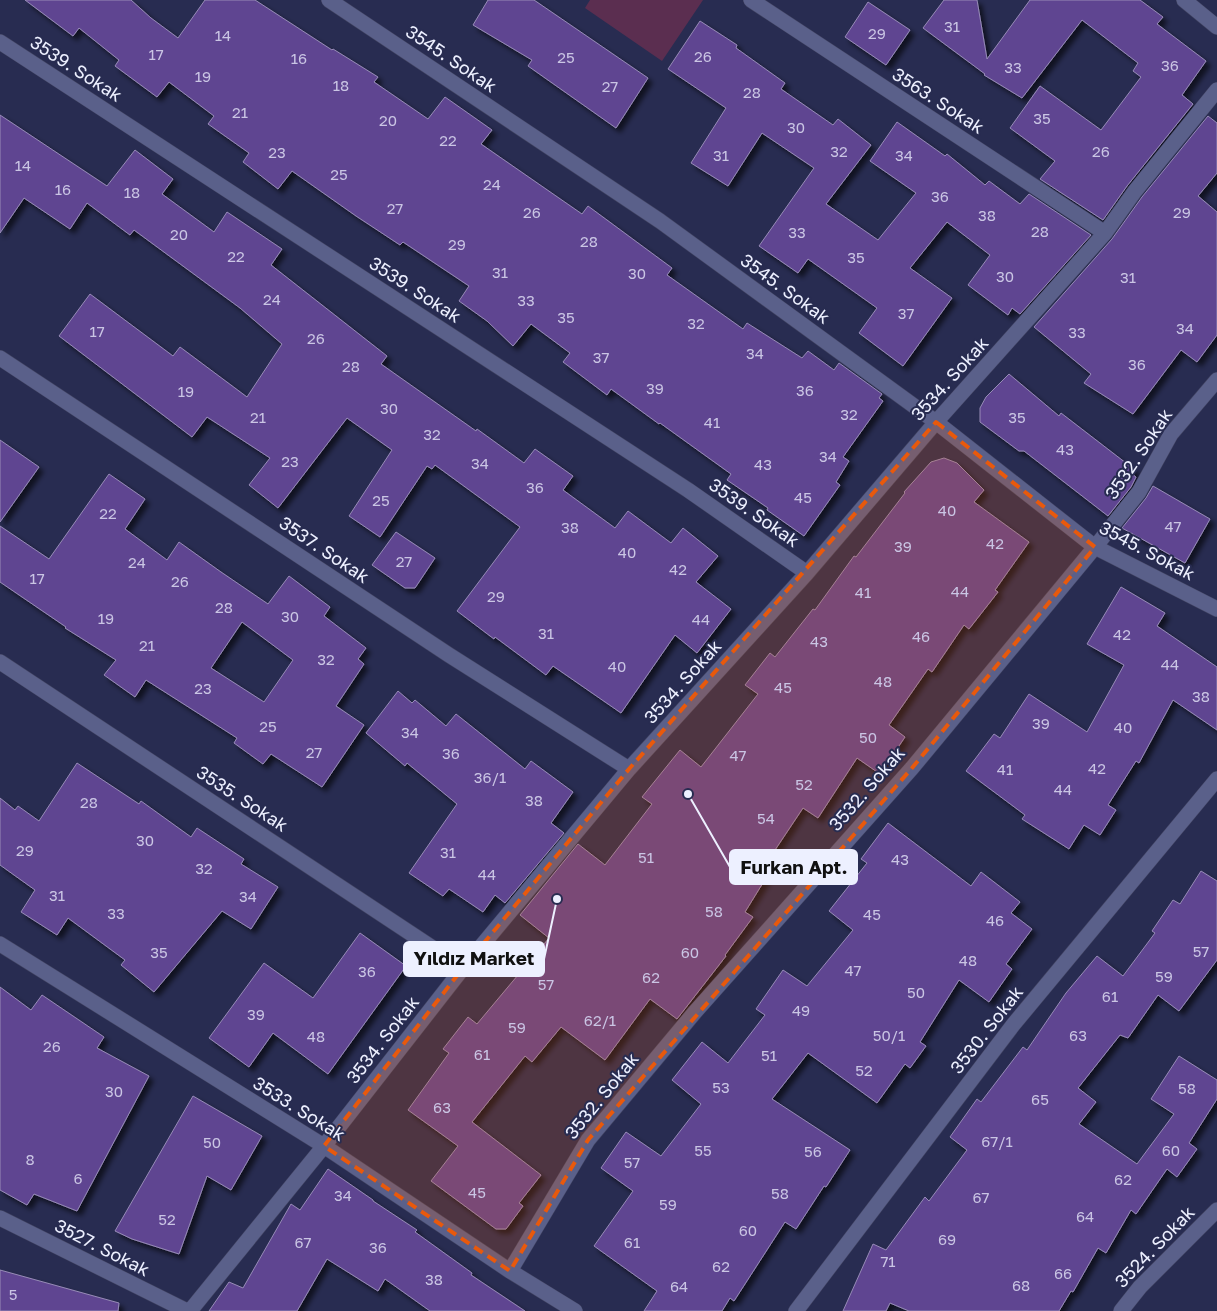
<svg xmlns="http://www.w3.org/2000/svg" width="1217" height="1311" font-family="'Golos Text',sans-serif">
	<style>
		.green { fill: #5b2e50 }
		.building { fill: #5f4491; stroke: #978bb7; fill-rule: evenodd; filter: url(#shadow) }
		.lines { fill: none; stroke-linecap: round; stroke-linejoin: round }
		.street-casing { stroke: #424462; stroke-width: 16 }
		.street { stroke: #5a608a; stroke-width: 15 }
		.marked { fill: #e8590c; fill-opacity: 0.2; stroke: #e8590c; stroke-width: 4; stroke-dasharray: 10 6; stroke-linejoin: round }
		.labels { text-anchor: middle; stroke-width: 4; stroke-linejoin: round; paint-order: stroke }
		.number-label { font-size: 15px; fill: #cac5e4 }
		.street-label { font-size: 18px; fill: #edf0ff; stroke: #282c51 }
		.leader { fill: none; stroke: #edf0ff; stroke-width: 2 }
		.callout-dot { fill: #edf0ff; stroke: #282c51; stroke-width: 2 }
		.callout { fill: #edf0ff; stroke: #edf0ff; stroke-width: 2 }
		.callout-label { font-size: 19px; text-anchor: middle; font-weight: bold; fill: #111 }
	</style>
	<defs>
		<filter id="shadow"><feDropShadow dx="4.5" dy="4.5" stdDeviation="2.5" flood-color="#0009"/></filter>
	</defs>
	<rect width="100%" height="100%" fill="#282c51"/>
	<path class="green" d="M590,0h113l-41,61 -77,-53z"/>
	<path class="building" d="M25,0h106l20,18 27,20 27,-38h50l77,50 1,-1 45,28 -4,5 54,37 17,-22 47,33 -11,14 101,70 6,-8 84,62 -5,7 76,54 4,-6 55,35 6,-7 26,19 5,-7 43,31 -3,4 4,3 -40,56 6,4 -13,21 4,3 -36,51 -37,-26 1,-2 -41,-28 4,-6 -71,-51 -1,1 -48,-35 -4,6 -44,-33 7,-9 -39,-29 -18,22 -26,-25 -28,-20 10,-15 -66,-44 -3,3 -44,-29 -64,-45 -14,18 -35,-27 6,-9 -41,-29 6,-8 -45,-34 -12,15 -42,-31 4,-6 -40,-32 -6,8z
		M488,0h46l114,78 -32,50 -88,-62 4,-6 -59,-35z
		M944,0h33l10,59 43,-59h110l23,17 -6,7 49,37 -24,34 11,9 -66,82 -24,34 -63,-41 15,-18 -45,-33 30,-42 61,44 40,-53 -8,-6 5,-8 -56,-43 -60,78 -38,-23 1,-1 -62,-46z
		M868,2l42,28 -24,35 -41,-28z
		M700,21l37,24 -1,3 49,35 -4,6 52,36 5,-6 33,26 -45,59 52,36 38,-47 -46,-32 27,-39 48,34 2,-2 38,31 4,-4 31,23 9,-10 62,41 -71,79 -8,-6 -4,7 -40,-30 22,-30 -43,-33 -37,46 42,30 -49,68 -44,-33 18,-25 -69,-49 -10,14 -39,-27 55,-78 -52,-35 -34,53 -37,-23 35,-55 -58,-39z
		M0,115l107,71 28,-36 38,29 -11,15 52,38 13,-20 55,37 -11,16 116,91 -6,8 95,67 1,-2 47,34 11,-14 38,27 -10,14 52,38 13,-17 43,32 12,-15 35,28 -22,26 35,27 -34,44 -22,-18 -54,78 -68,-47 -7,9 -51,-38 -1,2 -37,-28 63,-84 -85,-62 -3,4 -5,-3 -47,71 -31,-21 43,-66 -45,-32 -69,90 -29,-23 21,-27 -63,-41 -15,20 -133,-101 31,-42 83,62 7,-9 67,50 35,-53 -42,-36 -106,-78 -4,5 -43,-32 -17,26 -46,-31 -24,35z
		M1208,116l9,7v50l-19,23 19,16v123l-20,27 -16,-12 -48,64 -49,-31 7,-9 -57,-47 78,-88 30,-42z
		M1009,374l50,42 2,-3 74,57 -3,4 4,3 -5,10 -23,29 -84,-65h-5l-39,-29v-14l6,-11z
		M0,440l39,27 -39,55z
		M944,458l13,5 27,27 -10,12 55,40 -34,48 3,2 -29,37 -5,-4 -32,47 -4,-3 -39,56 16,12 -25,37 -23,-16 -39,60 -15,-10 -32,48 6,4 -32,52 8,5 -28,38 1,1 -49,63 -27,-20 -45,61 -44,-33 -29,35 -7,-6 -53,66 69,53 -22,28 4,3 -17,23h-10l-65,-48 27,-35 -50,-36 41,-57 -6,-4 25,-32 9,7 72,-86 -29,-23 58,-71 27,21 47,-61 -10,-7 38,-47 21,17 57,-73 -13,-9 25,-32 5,4 38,-48 2,1 39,-54 2,1 49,-64 -1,-1 27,-30z
		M109,474l36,25 -20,30 42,31 12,-18 42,30 47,32 21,-28 41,31 -6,9 42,32 -8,11 6,5 -28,42 28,19 -42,62 -51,-33 -8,10 -29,-21 3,-5 -91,-58 -11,17 -31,-22 12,-15 -51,-32 1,-1 -66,-45v-56l49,33zM242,622l51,38 -29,42 -53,-34z
		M1153,486l57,33 -25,44 -63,-35 24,-30z
		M396,532l39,26 -20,30h-10l-33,-23z
		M1121,587l44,26 -8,13 60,41v63l-44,-30 -34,63 -3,-2 -28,44 8,5 -16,25 -16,-10 -15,24 -47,-30 3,-4 -59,-44 28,-37 6,4 29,-44 58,38 37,-67 -37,-21z
		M398,691l14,12 3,-3 31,26 10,-12 69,55 6,-8 42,31 -22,31 13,10 -59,70 -10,-8 -12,17 -34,-23 -6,7 -34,-23 48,-69 -50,-41 -2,3 -39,-33z
		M77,763l62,41 2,-3 50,36 6,-9 47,31 -3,5 37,23 -27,42 -29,-18 -68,81 -33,-27 4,-5 -57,-42 -11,17 -36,-23 14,-22 -35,-25v-67l15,12 3,-4 21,15z
		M888,823l83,63 10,-14 39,30 -9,11 21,16 -26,35 6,5 -23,33 -30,-22 -39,62 6,4 -16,22 -5,-4 -28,39 -69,-50 -36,46 78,51 -24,37 -2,-1 -28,43 -11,-7 -51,79 -4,-3 -8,13h-78l13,-20 -63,-45 39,-55 -32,-23 25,-36 35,24 40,-52 -29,-24 30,-38 26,21 37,-48 -9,-6 27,-39 24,16 46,-56 -24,-19 38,-48 -6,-4z
		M1201,871l16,10v79l-38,51 -21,-16 -30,43 -8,-3 -42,53 18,14 -17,22 58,40 37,-50 -23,-15 28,-43 38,24v19l-28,44 8,6 -20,28 -10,-8 -31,45 -5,-4 -25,43 -8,-5 -25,44 -2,-1 -12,20h-150l-19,-8 -4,8h-43l30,-67 13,6 39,-53 4,4 38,-51 -17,-13 27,-38 4,3 42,-55 4,3 39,-57 31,-37 26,20 32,-43 -3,-2 21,-31 7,4z
		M360,933l46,33 -78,108 -55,-41 -24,34 -40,-29 55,-75 49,35z
		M0,987l31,23 11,-15 62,42 -7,11 52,28 -72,135 -43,-17 -7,11 -27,-15z
		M193,1096l69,40 -31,54 -24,-14 -28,78 -47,-15 -17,-8z
		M328,1169l45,31v1l44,29 -2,2 57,41 -1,2 54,36h-95l-45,-32 -7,12 -51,-32 -30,52h-88l20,-29 14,6 48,-84 9,6z
		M0,1270l119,33 -1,8h-118z"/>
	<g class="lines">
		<defs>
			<path id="street" d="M329,0l331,221 276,201 159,125 122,62
				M751,0l354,233
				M1184,0l33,27
				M0,42l688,448 119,83
				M0,358l449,297 180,114
				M0,662l463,306
				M0,944l324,202 186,125 65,40
				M0,1218l187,93
				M510,1271l78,-131 107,-128 217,-244 183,-221 44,-55 32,-58 46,-54
				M190,1311l134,-165 139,-178 166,-199 178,-196 129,-151 169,-189 30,-42 82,-101
				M796,1311l217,-286 204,-246
				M1121,1311l19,-24 77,-77"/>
		</defs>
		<use href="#street" class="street-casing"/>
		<use href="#street" class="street"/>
	</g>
	<path class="marked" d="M936,422l159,125 -183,221 -324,372 -78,131 -186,-125 139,-178 166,-199z"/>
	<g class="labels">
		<g class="number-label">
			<text x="952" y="32">31</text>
			<text x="877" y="39">29</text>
			<text x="223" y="41">14</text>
			<text x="156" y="60">17</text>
			<text x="703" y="62">26</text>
			<text x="566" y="63">25</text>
			<text x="299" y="64">16</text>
			<text x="1170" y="71">36</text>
			<text x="1013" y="73">33</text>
			<text x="203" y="82">19</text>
			<text x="341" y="91">18</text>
			<text x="610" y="92">27</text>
			<text x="752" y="98">28</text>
			<text x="240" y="118">21</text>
			<text x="1042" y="124">35</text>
			<text x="388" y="126">20</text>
			<text x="796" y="133">30</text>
			<text x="448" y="146">22</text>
			<text x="839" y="157">32</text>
			<text x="1101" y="157">26</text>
			<text x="277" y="158">23</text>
			<text x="721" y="161">31</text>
			<text x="904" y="161">34</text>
			<text x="23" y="171">14</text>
			<text x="339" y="180">25</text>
			<text x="492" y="190">24</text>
			<text x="63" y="195">16</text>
			<text x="132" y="198">18</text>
			<text x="940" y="202">36</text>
			<text x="395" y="214">27</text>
			<text x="532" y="218">26</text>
			<text x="1182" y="218">29</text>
			<text x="987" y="221">38</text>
			<text x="1040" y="237">28</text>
			<text x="797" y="238">33</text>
			<text x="179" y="240">20</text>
			<text x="589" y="247">28</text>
			<text x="457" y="250">29</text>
			<text x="236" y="262">22</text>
			<text x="856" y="263">35</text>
			<text x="500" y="278">31</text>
			<text x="637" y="279">30</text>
			<text x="1005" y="282">30</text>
			<text x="1128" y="283">31</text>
			<text x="272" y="305">24</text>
			<text x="526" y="306">33</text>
			<text x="906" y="319">37</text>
			<text x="566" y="323">35</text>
			<text x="696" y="329">32</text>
			<text x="1185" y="334">34</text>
			<text x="97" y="337">17</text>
			<text x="1077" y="338">33</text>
			<text x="316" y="344">26</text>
			<text x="755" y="359">34</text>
			<text x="601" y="363">37</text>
			<text x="1137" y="370">36</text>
			<text x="351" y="372">28</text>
			<text x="655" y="394">39</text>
			<text x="805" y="396">36</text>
			<text x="186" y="397">19</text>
			<text x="389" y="414">30</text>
			<text x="849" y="420">32</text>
			<text x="258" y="423">21</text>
			<text x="1017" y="423">35</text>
			<text x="712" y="428">41</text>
			<text x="432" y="440">32</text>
			<text x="1065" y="455">43</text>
			<text x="828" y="462">34</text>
			<text x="290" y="467">23</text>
			<text x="480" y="469">34</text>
			<text x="763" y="470">43</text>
			<text x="535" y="493">36</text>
			<text x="803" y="503">45</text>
			<text x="381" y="506">25</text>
			<text x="947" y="516">40</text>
			<text x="108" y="519">22</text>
			<text x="1173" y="532">47</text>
			<text x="570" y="533">38</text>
			<text x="995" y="549">42</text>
			<text x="903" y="552">39</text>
			<text x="627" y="558">40</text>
			<text x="404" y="567">27</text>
			<text x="137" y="568">24</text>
			<text x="678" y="575">42</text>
			<text x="37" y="584">17</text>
			<text x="180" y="587">26</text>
			<text x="960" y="597">44</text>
			<text x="863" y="598">41</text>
			<text x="496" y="602">29</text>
			<text x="224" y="613">28</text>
			<text x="290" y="622">30</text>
			<text x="106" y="624">19</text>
			<text x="701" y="625">44</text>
			<text x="546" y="639">31</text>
			<text x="1122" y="640">42</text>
			<text x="921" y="642">46</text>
			<text x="819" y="647">43</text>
			<text x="147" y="651">21</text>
			<text x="326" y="665">32</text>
			<text x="1170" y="670">44</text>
			<text x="617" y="672">40</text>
			<text x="883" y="687">48</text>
			<text x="783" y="693">45</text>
			<text x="203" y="694">23</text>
			<text x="1201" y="702">38</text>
			<text x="1041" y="729">39</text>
			<text x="268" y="732">25</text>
			<text x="1123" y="733">40</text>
			<text x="410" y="738">34</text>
			<text x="868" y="743">50</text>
			<text x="314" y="758">27</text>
			<text x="451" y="759">36</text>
			<text x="738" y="761">47</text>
			<text x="1097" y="774">42</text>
			<text x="1005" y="775">41</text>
			<text x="490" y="783">36/1</text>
			<text x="804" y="790">52</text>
			<text x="1063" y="795">44</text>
			<text x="534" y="806">38</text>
			<text x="89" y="808">28</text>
			<text x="766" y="824">54</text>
			<text x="145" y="846">30</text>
			<text x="25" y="856">29</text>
			<text x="448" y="858">31</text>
			<text x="646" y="863">51</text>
			<text x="900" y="865">43</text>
			<text x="204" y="874">32</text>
			<text x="487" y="880">44</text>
			<text x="57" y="901">31</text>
			<text x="248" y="902">34</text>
			<text x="714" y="917">58</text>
			<text x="116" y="919">33</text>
			<text x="872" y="920">45</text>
			<text x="995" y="926">46</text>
			<text x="1201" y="957">57</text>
			<text x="159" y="958">35</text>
			<text x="690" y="958">60</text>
			<text x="968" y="966">48</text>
			<text x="853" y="976">47</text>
			<text x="367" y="977">36</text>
			<text x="1164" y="982">59</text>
			<text x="651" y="983">62</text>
			<text x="546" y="990">57</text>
			<text x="916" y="998">50</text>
			<text x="1110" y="1002">61</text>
			<text x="801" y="1016">49</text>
			<text x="256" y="1020">39</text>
			<text x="600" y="1026">62/1</text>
			<text x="517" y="1033">59</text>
			<text x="889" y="1041">50/1</text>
			<text x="1078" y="1041">63</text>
			<text x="316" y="1042">48</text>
			<text x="52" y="1052">26</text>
			<text x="482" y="1060">61</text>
			<text x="769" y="1061">51</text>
			<text x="864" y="1076">52</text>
			<text x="721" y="1093">53</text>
			<text x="1187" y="1094">58</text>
			<text x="114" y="1097">30</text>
			<text x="1040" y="1105">65</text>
			<text x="442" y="1113">63</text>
			<text x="997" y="1147">67/1</text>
			<text x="212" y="1148">50</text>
			<text x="703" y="1156">55</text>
			<text x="1171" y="1156">60</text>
			<text x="813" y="1157">56</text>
			<text x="30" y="1165">8</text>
			<text x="632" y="1168">57</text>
			<text x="78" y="1184">6</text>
			<text x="1123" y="1185">62</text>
			<text x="477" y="1198">45</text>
			<text x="780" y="1199">58</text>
			<text x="343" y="1201">34</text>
			<text x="981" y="1203">67</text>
			<text x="668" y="1210">59</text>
			<text x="1085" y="1222">64</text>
			<text x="167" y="1225">52</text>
			<text x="748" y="1236">60</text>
			<text x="947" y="1245">69</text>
			<text x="303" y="1248">67</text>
			<text x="632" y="1248">61</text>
			<text x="378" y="1253">36</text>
			<text x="888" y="1267">71</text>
			<text x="721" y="1272">62</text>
			<text x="1063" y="1279">66</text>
			<text x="434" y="1285">38</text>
			<text x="1021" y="1291">68</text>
			<text x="679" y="1292">64</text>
			<text x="13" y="1300">5</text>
		</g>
		<g class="street-label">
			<text transform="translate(451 59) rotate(34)" y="6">3545. Sokak</text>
			<text transform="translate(76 69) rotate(33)" y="6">3539. Sokak</text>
			<text transform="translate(938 101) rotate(33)" y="6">3563. Sokak</text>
			<text transform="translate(785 289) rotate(36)" y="6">3545. Sokak</text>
			<text transform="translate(415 290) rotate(33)" y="6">3539. Sokak</text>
			<text transform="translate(950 379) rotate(-48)" y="6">3534. Sokak</text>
			<text transform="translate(1139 454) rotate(-56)" y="6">3532. Sokak</text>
			<text transform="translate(754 513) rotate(35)" y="6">3539. Sokak</text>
			<text transform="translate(324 550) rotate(34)" y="6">3537. Sokak</text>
			<text transform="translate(1147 551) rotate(28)" y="6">3545. Sokak</text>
			<text transform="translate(683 682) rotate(-48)" y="6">3534. Sokak</text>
			<text transform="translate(867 789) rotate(-49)" y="6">3532. Sokak</text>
			<text transform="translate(242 799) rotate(33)" y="6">3535. Sokak</text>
			<text transform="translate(987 1030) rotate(-52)" y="6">3530. Sokak</text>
			<text transform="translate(383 1040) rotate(-52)" y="6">3534. Sokak</text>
			<text transform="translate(602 1096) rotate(-51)" y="6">3532. Sokak</text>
			<text transform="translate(299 1109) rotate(32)" y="6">3533. Sokak</text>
			<text transform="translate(1155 1247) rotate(-46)" y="6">3524. Sokak</text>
			<text transform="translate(102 1248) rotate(27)" y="6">3527. Sokak</text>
		</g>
	</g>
	<path class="leader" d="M688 794L730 867M557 899L544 959"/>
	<g class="callout-dot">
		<circle cx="688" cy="794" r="5"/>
		<circle cx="557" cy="899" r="5"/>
	</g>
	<g class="callout">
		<rect x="730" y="850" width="127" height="34" rx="5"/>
		<rect x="404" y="942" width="140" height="34" rx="5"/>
	</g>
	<g class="callout-label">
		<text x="794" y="874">Furkan Apt.</text>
		<text x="474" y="965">Yıldız Market</text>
	</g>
</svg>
